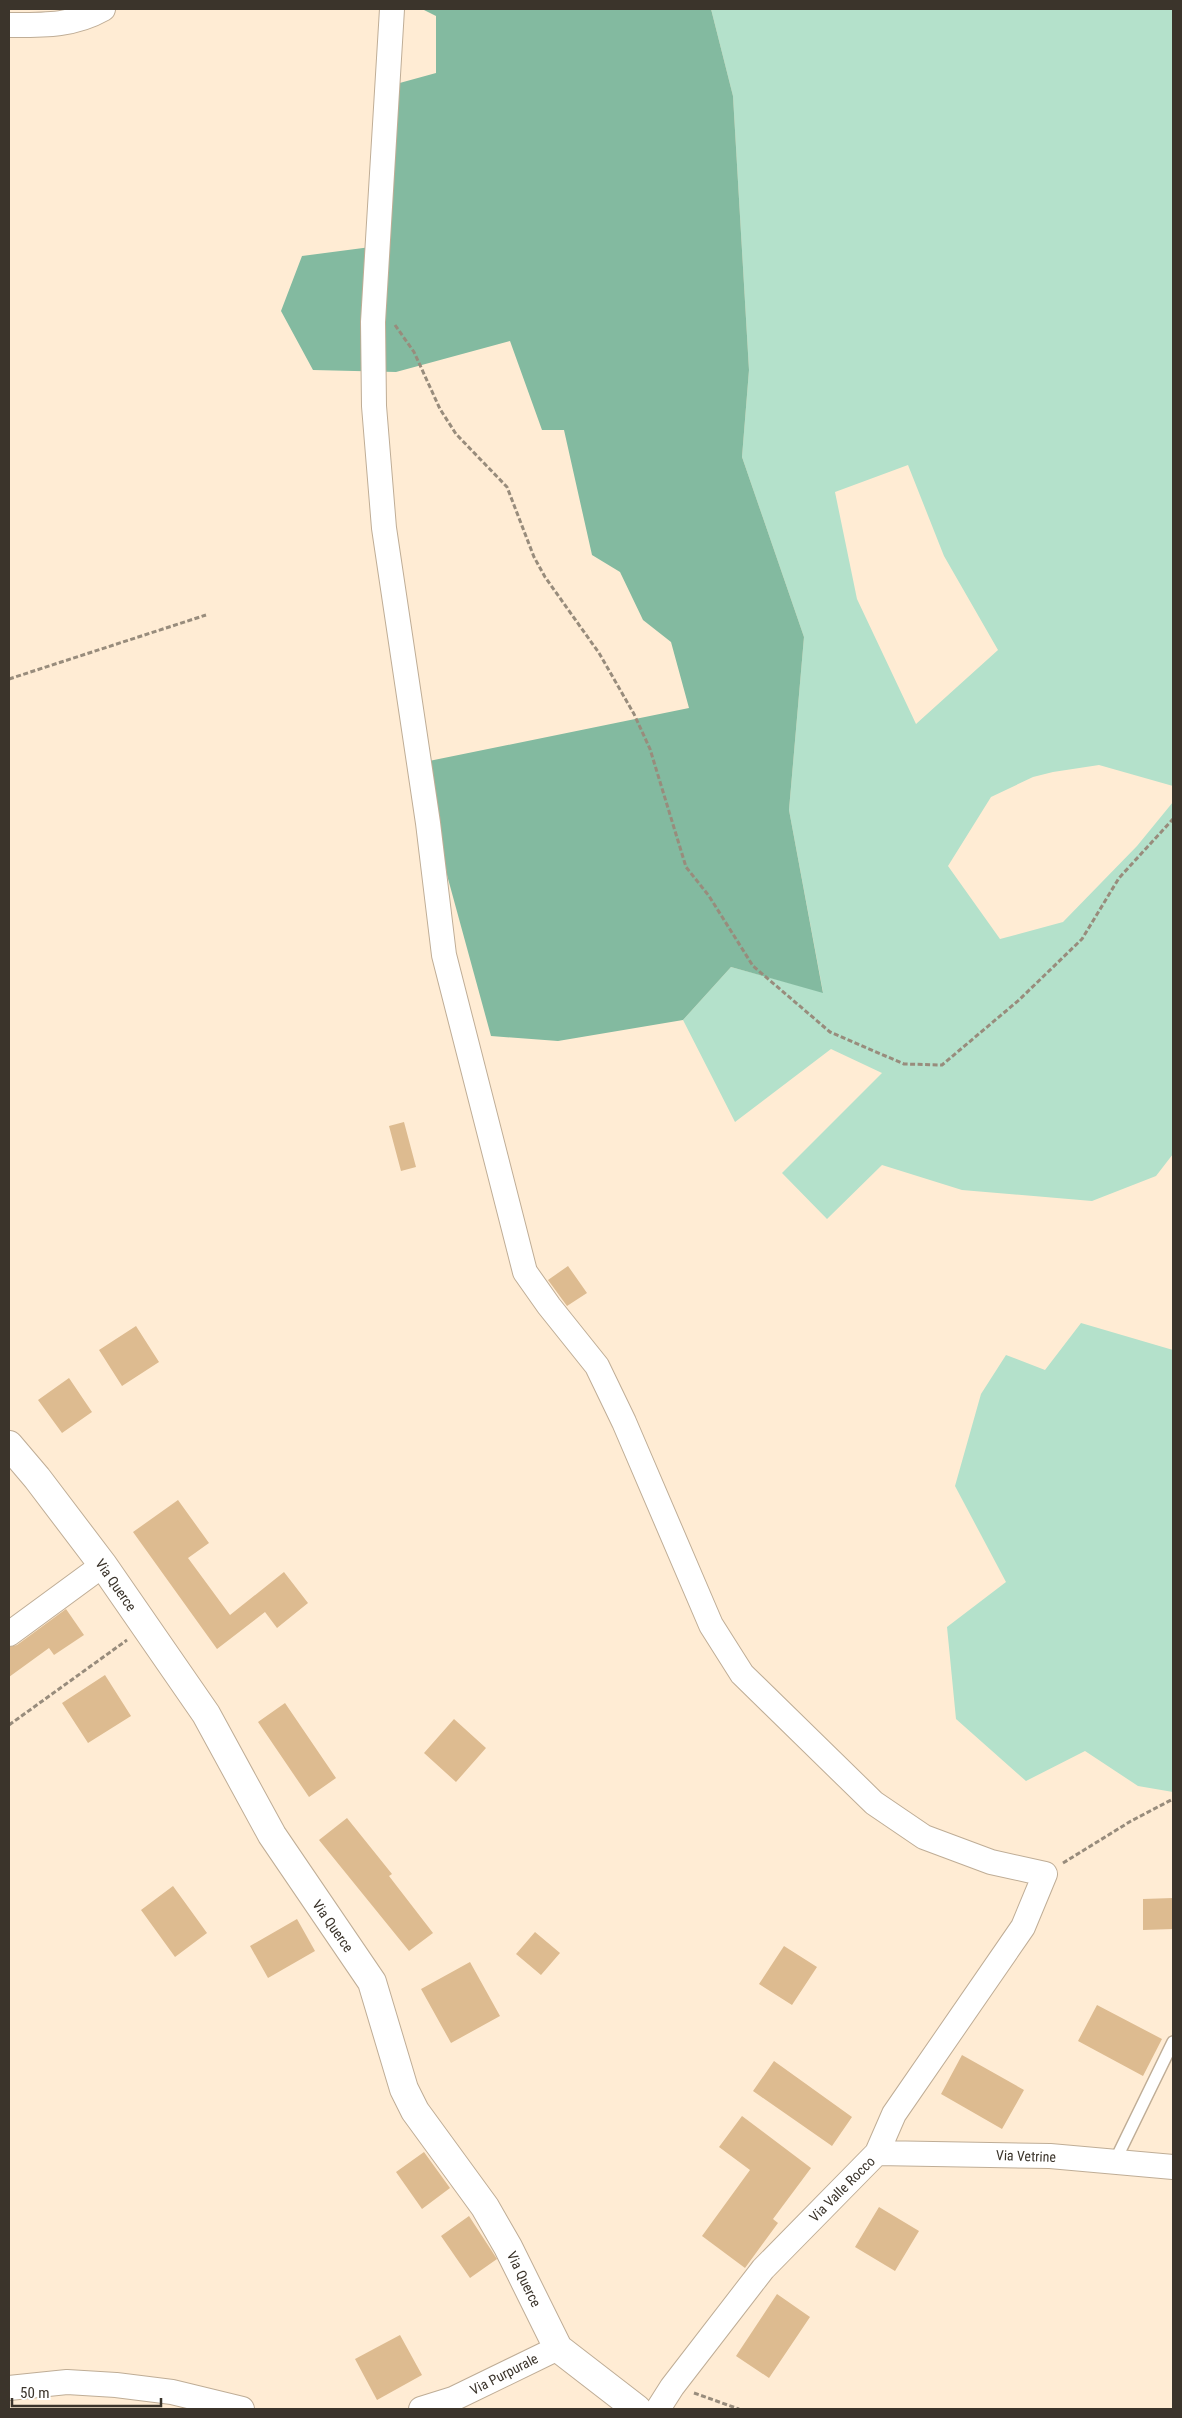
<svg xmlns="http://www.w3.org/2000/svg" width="1182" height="2418" font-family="'Roboto Condensed',sans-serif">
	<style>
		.green { fill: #b4e1cb; fill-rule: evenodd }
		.forest { fill: #83baa0 }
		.building { fill: #ddbb90 }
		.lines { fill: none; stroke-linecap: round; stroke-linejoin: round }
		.lane-casing { stroke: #bfad96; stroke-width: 14 }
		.street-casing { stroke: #bfad96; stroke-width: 26 }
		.secondary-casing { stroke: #bfad96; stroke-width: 30 }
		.path { stroke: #988c7c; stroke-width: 3; stroke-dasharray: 5 2.5; stroke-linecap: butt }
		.lane { stroke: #fff; stroke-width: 11 }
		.street { stroke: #fff; stroke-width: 24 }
		.secondary { stroke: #fff; stroke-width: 28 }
		.labels { text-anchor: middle; stroke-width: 4; stroke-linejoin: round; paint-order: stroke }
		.street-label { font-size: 14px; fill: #3b342b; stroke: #fff }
	</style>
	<rect width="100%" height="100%" fill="#ffecd4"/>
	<path class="green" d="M711,9h462v777l-74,-21 -46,7 -20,5 -42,20 -43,69 52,73 63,-17 74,-76 36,-44v352l-17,22 -64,25 -130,-11 -80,-25 -55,54 -45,-46 100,-100 -51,-24 -96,73 -52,-102 48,-53 92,25 -34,-182 15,-173 -62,-180 7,-87 -16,-274zM908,465l36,91 54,94 -82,74 -59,-125 -22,-107z
		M1081,1323l92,27v442l-35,-6 -53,-35 -59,30 -70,-62 -9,-92 59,-45 -51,-96 26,-92 25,-39 39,15z"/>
	<path class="forest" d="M422,9h289l22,87 16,274 -7,87 62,180 -15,173 34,183 -92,-26 -48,53 -125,21 -67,-5 -44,-161 -18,-114 260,-53 -18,-66 -28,-22 -23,-48 -28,-17 -28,-125h-22l-32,-89 -114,31 -83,-2 -32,-59 21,-55 84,-11 10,-161 40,-11v-57z"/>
	<path class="building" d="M404,1122l12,45 -15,4 -12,-45z
		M568,1266l19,27 -20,13 -19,-26z
		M136,1326l23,36 -37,24 -23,-36z
		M69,1378l23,34 -30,21 -24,-33z
		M178,1500l31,43 -21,15 42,57 54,-43 24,31 -31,25 -12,-16 -48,37 -84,-117z
		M66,1609l18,26 -30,20 -5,-7 -40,29v-30l8,-2z
		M105,1675l26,41 -43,27 -26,-40z
		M285,1703l51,75 -27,19 -51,-75z
		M454,1719l32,29 -30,34 -32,-29z
		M347,1818l45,56 -3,2 44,57 -24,18 -90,-111z
		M173,1886l34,47 -32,24 -34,-47z
		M1173,1898v31l-30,1v-31z
		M297,1919l18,32 -47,27 -18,-32z
		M535,1932l25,21 -19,22 -25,-21z
		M784,1946l33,21 -25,38 -33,-21z
		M470,1962l30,54 -49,27 -30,-54z
		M1097,2005l65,34 -19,37 -65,-35z
		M962,2055l62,35 -22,39 -61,-35z
		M774,2061l78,56 -20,29 -79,-55z
		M742,2116l69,52 -38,51 5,4 -33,45 -43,-32 48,-66 -31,-23z
		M424,2152l26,36 -28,21 -26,-37z
		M879,2207l40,24 -24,40 -40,-24z
		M469,2216l28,43 -27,19 -29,-42z
		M777,2294l33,23 -41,61 -33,-22z
		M400,2335l22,40 -45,25 -22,-41z"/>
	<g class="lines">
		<defs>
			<path id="lane" d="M1115,2161l58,-119"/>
			<path id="street" d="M392,9l-19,313 1,84 10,122 44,295 16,132 81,317 24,34 48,60 27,56 87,203 31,49 132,129 50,34 67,25 54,12 -22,53 -129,187 -17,39 -114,116 -91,118 -14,22
				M9,25c34,0 64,1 94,-16
				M9,1634l94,-69
				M877,2153l173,3 123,11
				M9,2388l58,-6 49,3 56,7 70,17
				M421,2409l32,-10 105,-51"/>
			<path id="secondary" d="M9,1445l28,33 66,87 103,149 66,121 100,147 32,107 11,22 70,96 23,40 50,101 79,61"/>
		</defs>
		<use href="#lane" class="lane-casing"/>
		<use href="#street" class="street-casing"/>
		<use href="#secondary" class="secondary-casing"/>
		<path class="path" d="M395,325l19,27 26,57 16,25 51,53 27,70 11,20 54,76 35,61 16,35 36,118 23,29 44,70 77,66 74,32 38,1 77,-65 63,-61 37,-61 54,-59
			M9,679l197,-64
			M9,1725l118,-85
			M1063,1863l68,-42 42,-22
			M694,2393l45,16"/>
		<use href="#lane" class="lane"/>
		<use href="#street" class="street"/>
		<use href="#secondary" class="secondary"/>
	</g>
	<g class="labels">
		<g class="street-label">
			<text transform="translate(116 1585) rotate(55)" y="5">Via Querce</text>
			<text transform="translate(333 1926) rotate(55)" y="5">Via Querce</text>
			<text transform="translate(1026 2156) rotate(2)" y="5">Via Vetrine</text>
			<text transform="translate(842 2189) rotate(-45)" y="5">Via Valle Rocco</text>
			<text transform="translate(524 2279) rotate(64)" y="5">Via Querce</text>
			<text transform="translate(504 2374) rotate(-27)" y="5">Via Purpurale</text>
		</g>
	</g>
	<rect width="1182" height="2418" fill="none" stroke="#3b342b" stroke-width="20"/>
	<path d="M12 2398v8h149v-8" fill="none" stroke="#3b342b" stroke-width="2.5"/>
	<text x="20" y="2398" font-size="15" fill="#3b342b" stroke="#ffffff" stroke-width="4" paint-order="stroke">50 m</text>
</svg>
